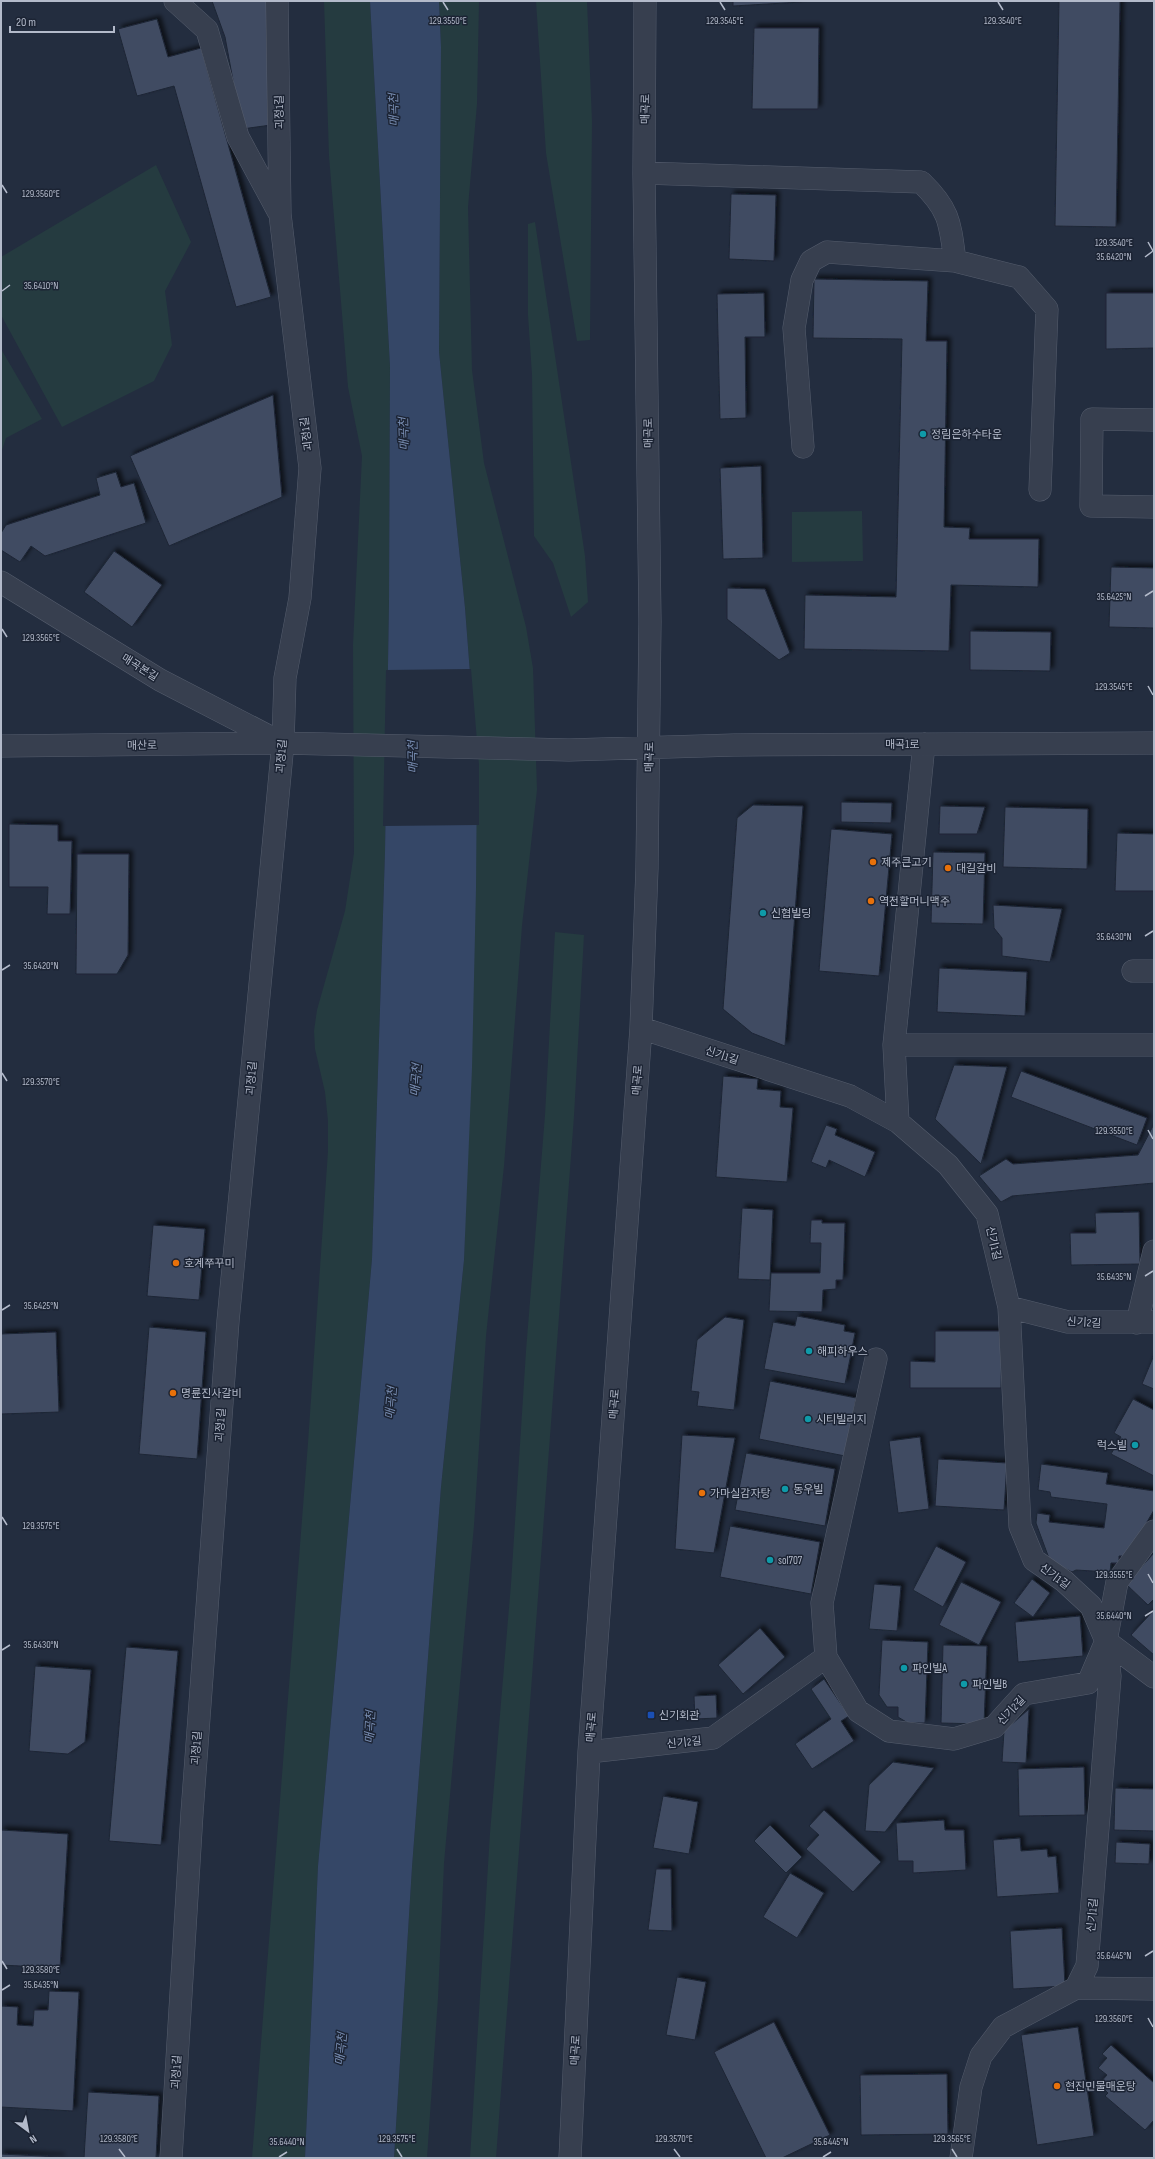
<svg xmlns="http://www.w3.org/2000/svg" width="1155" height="2159" font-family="'Sofia Sans Condensed','Noto Sans KR',sans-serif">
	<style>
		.green { fill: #253b40 }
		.water { fill: #354767 }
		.pier { fill: #232d3f }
		.building { fill: #414c62; stroke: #1e2636; filter: url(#shadow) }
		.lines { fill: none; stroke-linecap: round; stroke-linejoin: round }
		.minor-casing { stroke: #555d6d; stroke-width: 23 }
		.minor { stroke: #373f4f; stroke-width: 22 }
		.ticks { fill: none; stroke: #b3baca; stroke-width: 1.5 }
		.culture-dot { fill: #0f9aa8; stroke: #1c2434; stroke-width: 1.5 }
		.food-dot { fill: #e8710a; stroke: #1c2434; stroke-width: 1.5 }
		.transit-dot { fill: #1a4fb4; stroke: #1c2434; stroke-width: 1.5 }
		.labels { text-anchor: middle; stroke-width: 3; stroke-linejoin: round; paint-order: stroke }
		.street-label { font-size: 11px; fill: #b3baca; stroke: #1c2434 }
		.poi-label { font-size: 11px; fill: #b3baca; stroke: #1c2434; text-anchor: start }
		.water-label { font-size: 12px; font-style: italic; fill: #798eb3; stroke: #1c2434 }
		.ticks-label { font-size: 10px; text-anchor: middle; fill: #b3baca; stroke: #1c2434; stroke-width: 3; stroke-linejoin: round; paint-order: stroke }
	</style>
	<defs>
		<filter id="shadow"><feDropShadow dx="3.5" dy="-3.5" stdDeviation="2" flood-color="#0009"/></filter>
	</defs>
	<rect width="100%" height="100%" fill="#232d3f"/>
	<path class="green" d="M324,1h46l20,365 -1,236 -4,250 -13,407 -54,607 -13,292h-53l56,-715 20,-292v-30l-3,-29 -10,-43 -1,-18 3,-21 28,-99 9,-58 -1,-208 9,-189 -14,-69 -19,-231z
		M439,1h40l-2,103 -9,103 4,163 12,93 42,164 7,41 4,122 -15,136 -18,240 -18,170 -12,189 -30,338 -6,135 -11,160h-33l18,-291 29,-380 23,-227 13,-495 -12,-157 -26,-256 2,-305z
		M536,1h51l5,120 -2,219 -13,1 -31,-188z
		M156,165l35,77 -26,49 7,54 -18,36 -92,46 -61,-112v-58z
		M535,222l50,334 3,46 -17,15 -18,-54 -19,-27 -2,-161 -4,-60v-91z
		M1,349l41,70 -36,19 -5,15z
		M862,511l1,50 -71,1v-50z
		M555,932l29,3 -10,181 -78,1042h-26l20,-325 21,-249 15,-233 19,-236z"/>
	<path class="water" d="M370,1h69l2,46 -2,305 26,256 12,157 -1,123 -4,180 -8,192 -23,227 -29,380 -18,291h-89l13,-292 54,-607 13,-407 4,-250 1,-236z"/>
	<path class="pier" d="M471,669l8,96v60l-96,1 3,-156z"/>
	<path class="building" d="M212,1h56l3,124 -29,4 -17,-92z
		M733,1h69v1l-69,4z
		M1059,1h61l-4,226 -61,-1z
		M157,19l11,38 33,-9 70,249 -35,10 -62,-221 -37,10 -19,-67z
		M754,28h65l-1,81h-66z
		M731,194l45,1 -2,66 -45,-2z
		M814,279l114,2 -2,60h21l-3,186 26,1 -1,11h70l-1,48 -87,-2 -2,66 -145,-2 1,-54 91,2 6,-258 -89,-1z
		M764,293l1,44h-20l1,81 -26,1 -3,-125z
		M1106,293h48v55l-48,1z
		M273,395l9,102 -113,49 -39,-90z
		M761,466l2,92 -40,1 -3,-91z
		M116,472l5,15 13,-4 12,40 -101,33 -14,-10 -11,16 -19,-12v-17l5,-8 94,-30 -4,-17z
		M114,551l48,34 -30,42 -48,-35z
		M1111,567l43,1v60l-45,-1z
		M727,588l38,1 25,64 -11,7 -52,-41z
		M970,631l81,1 -1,39 -80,-1z
		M841,802l51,1 -1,20 -50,-1z
		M753,805l50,1 -18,240 -33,-13 -29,-24 14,-191z
		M940,806l45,1 -8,27h-38z
		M1005,807l83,2 -1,60 -84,-2z
		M9,824l49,1v16h14l-2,73h-23l1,-27h-39z
		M831,829l61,5 -13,142 -60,-5z
		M1117,833l37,1v57h-39z
		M933,852l52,1 -2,71 -52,-1z
		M77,854h52l-1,101 -11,19h-41z
		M993,905l69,4 -12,53 -48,-6v-18l-8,-10z
		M939,968l88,4 -2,44 -88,-4z
		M954,1065l53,2 -26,97 -46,-45z
		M1021,1071l126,47 -10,27 -126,-48z
		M723,1076l35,3 -1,10 24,2 -1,16 13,1 -6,74 -71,-5z
		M1154,1124v59l-142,13 -11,6 -22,-26 27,-17 7,5 125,-9z
		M826,1125l11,4 -2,6 40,17 -10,25 -36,-17 -3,8 -15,-6z
		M742,1208l31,2 -3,70 -32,-1z
		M1139,1212l1,52 -69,1 -1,-32h26l-1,-20z
		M811,1220h11v3h23l-2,57h-7v9l-13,1 -1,22 -53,-1 2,-38h49l1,-30h-11z
		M153,1225l52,4 -6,71 -52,-4z
		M797,1316l48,9 -1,6 11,2 -10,51 -81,-15 9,-47 22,4z
		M725,1317l19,3 -10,90 -37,-4 2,-14 -8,-1 6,-51z
		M149,1327l57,5 -9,127 -58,-5z
		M935,1331h67l-1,57h-91v-27l25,1z
		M56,1332l3,80 -58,2v-80z
		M1154,1355v34l-12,-5z
		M770,1381l86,17 -11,58 -86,-17z
		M1133,1399l21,11v66l-43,-22 10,-17 -7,-4z
		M682,1435l53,3 -21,115 -39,-4z
		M920,1437l9,72 -31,4 -9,-72z
		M746,1453l89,16 -10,57 -90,-16z
		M938,1459l69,4 -3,47 -69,-4z
		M1041,1464l67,9 -2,11 48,7v19l-27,46h-8v7h-8l-1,9 -34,-2 -4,2 -22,-11 -14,-38 1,-10 13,2 -1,7 55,6 3,-24 -56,-7 -1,-5 -12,-2z
		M730,1526l90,16 -9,52 -91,-17z
		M936,1546l30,16 -23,45 -30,-17z
		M1154,1553v46l-6,6 -22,-21z
		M1032,1579l18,14 -17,24 -19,-14z
		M961,1582l40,20 -22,43 -40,-20z
		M874,1584l27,2 -4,45 -28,-2z
		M1154,1610v45l-23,-20z
		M1080,1616l3,40 -65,6 -3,-40z
		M760,1628l25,29 -42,37 -25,-29z
		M882,1640l46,2 -3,81h-17l-10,-6v-10h-11l-8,-12z
		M943,1645l44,1 -3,78 -43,-1z
		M126,1647l52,4 -17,194 -52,-4z
		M35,1666l56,4 -6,72 -17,12 -39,-3z
		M824,1679l25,37 -8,5 13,20 -42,28 -17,-25 36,-25 -20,-30z
		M716,1695l1,23 -22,1 -1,-23z
		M1029,1709l-3,54 -24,-1 2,-31z
		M893,1762l41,6 -49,64 -20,-1 4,-46z
		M1084,1767l1,48 -66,1 -1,-47z
		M1115,1788l39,1v42l-40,-1z
		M663,1796l35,6 -9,52 -36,-6z
		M824,1810l57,52 -28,30 -47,-43 13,-14 -10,-9z
		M944,1820l1,10h19l2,40 -53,3v-12h-15l-2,-38z
		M770,1825l32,32 -16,16 -32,-32z
		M1,1830l67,4 -8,134 -59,-3z
		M1020,1838l1,13 26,-2 1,8 8,-1 3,37 -62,4 -4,-57z
		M1116,1842l34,2 -1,20 -34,-1z
		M656,1869h15l1,62 -24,-1z
		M790,1873l34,20 -27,45 -34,-21z
		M1062,1928l3,58 -52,3 -3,-58z
		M677,1977l29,5 -11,58 -29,-5z
		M49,1991l30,1 -6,119 -72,-4v-101l17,1 -1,18 16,1 1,-16h14z
		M774,2022l56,113 -48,23h-16l-52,-106z
		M1078,2027l16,109 -57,9 -16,-110z
		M1111,2045l43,38v37l-9,10 -40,-34 3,-3 -9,-9 8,-9 -9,-7 9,-10 -5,-4z
		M947,2074l1,60 -87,1 -1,-60z
		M88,2092l71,4 -3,62h-72z
		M1,2154l60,3v1h-60z"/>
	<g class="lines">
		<defs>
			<path id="minor" d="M175,1l32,29 31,107 40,74
				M644,173l277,9c29,28 29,41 34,79l-128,-9 -16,9 -9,19 -8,48 9,119
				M955,261l64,16 28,32 -7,181
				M1154,420l-62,-1 -1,87 63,1
				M1,582l159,98 120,62
				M1,746l282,-3 286,7 165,-5 420,-2
				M1133,971h21
				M641,1028l209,68 48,26 50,43 39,49 22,93 11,219 14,34 30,21 27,25 15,35 4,35 -23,290 -11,22 -73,39 -22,29 -10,31 -10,71
				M894,1045h260
				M898,1122l-4,-77 30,-301
				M1009,1307l59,15h86
				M1137,1323l17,-72
				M876,1359l-54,244 4,54 32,54 31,20 65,8 40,-12 30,-33 64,-11 18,-42 11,-59 37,-51
				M1106,1641l48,36
				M589,1752l124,-14 113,-81
				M1076,1988l78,1
				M171,2158l21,-345 36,-492 55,-578 2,-65 15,-80 10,-130 -30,-254 -3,-213
				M570,2158l19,-406 52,-724 6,-160 3,-247 -6,-448 1,-172"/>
		</defs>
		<use href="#minor" class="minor-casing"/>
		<use href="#minor" class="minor"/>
	</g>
	<path class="ticks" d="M443,2l5,8M720,2l5,8M998,2l5,8M2,185l5,8M1148,242l5,9M1145,257l8,-6M2,291l8,-6M1145,596l8,-5M2,629l5,8M1148,686l5,9M1145,936l8,-5M2,970l8,-5M2,1073l5,8M1148,1130l5,9M1145,1276l8,-5M2,1310l8,-5M2,1517l5,8M1148,1574l5,9M1145,1616l8,-5M2,1650l8,-5M1145,1956l8,-5M2,1961l5,8M2,1990l8,-5M1148,2018l5,9M119,2149l6,8M397,2149l5,8M674,2149l6,8M952,2149l5,8M279,2157l8,-5M823,2157l8,-5"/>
	<g class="culture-dot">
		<circle cx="923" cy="434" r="4"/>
		<circle cx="763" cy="913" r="4"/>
		<circle cx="809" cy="1351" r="4"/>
		<circle cx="808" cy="1419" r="4"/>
		<circle cx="1135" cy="1445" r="4"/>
		<circle cx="785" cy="1489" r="4"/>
		<circle cx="770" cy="1560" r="4"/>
		<circle cx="904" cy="1668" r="4"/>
		<circle cx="964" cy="1684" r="4"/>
	</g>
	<g class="food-dot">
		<circle cx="873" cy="862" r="4"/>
		<circle cx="948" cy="868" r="4"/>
		<circle cx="871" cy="901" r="4"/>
		<circle cx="176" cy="1263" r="4"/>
		<circle cx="173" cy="1393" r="4"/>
		<circle cx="702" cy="1493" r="4"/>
		<circle cx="1057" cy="2086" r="4"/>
	</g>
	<rect class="transit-dot" x="647" y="1711" width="8" height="8" rx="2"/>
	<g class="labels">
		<g class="street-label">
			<text transform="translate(645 109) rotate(-89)" y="4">매곡로</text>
			<text transform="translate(279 112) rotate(-91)" y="4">괴정1길</text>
			<text transform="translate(648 433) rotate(-91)" y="4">매곡로</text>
			<text transform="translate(306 434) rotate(-97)" y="4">괴정1길</text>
			<text transform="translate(140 667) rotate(32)" y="4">매곡본길</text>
			<text x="902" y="748">매곡1로</text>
			<text transform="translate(142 745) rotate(-1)" y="4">매산로</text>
			<text transform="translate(281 756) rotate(-85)" y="4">괴정1길</text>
			<text transform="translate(649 757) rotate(-89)" y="4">매곡로</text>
			<text transform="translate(722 1055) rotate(18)" y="4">신기1길</text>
			<text transform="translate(251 1078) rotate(-85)" y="4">괴정1길</text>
			<text transform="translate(637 1080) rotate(-86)" y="4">매곡로</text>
			<text transform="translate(994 1243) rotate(77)" y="4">신기1길</text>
			<text transform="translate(1084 1322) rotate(3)" y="4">신기2길</text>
			<text transform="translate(614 1404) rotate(-86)" y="4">매곡로</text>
			<text transform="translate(220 1425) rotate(-86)" y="4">괴정1길</text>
			<text transform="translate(1055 1576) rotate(37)" y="4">신기1길</text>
			<text transform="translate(1011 1710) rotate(-47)" y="4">신기2길</text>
			<text transform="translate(591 1727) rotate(-86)" y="4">매곡로</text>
			<text transform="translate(684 1742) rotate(-6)" y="4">신기2길</text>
			<text transform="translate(196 1748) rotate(-86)" y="4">괴정1길</text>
			<text transform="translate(1092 1915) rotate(-85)" y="4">신기1길</text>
			<text transform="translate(575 2050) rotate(-87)" y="4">매곡로</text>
			<text transform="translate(176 2072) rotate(-87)" y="4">괴정1길</text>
		</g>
		<g class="poi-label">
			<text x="931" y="438">정림은하수타운</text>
			<text x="881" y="866">제주큰고기</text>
			<text x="956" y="872">대길갈비</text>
			<text x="879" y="905">역전할머니맥주</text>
			<text x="771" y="917">신협빌딩</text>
			<text x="184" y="1267">호계쭈꾸미</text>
			<text x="817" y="1355">해피하우스</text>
			<text x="181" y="1397">명륜진사갈비</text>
			<text x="816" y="1423">시티빌리지</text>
			<text x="1127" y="1449" text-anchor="end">럭스빌</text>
			<text x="793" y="1493">동우빌</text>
			<text x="710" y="1497">가마실감자탕</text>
			<text x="778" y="1564">sol707</text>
			<text x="912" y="1672">파인빌A</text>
			<text x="972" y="1688">파인빌B</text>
			<text x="659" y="1719">신기회관</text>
			<text x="1065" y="2090">현진민물매운탕</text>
		</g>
		<g class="water-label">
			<text transform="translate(394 110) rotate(-92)" y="4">매곡천</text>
			<text transform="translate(404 434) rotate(-92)" y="4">매곡천</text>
			<text transform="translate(413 757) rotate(-91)" y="4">매곡천</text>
			<text transform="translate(416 1080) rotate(-86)" y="4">매곡천</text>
			<text transform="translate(391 1403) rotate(-85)" y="4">매곡천</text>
			<text transform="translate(370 1727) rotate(-87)" y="4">매곡천</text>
			<text transform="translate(341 2049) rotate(-84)" y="4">매곡천</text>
		</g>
	</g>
	<g class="ticks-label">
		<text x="1003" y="24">129.3540°E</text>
		<text x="448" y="24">129.3550°E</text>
		<text x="725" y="24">129.3545°E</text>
		<text x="41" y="197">129.3560°E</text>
		<text x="1114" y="246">129.3540°E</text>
		<text x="1114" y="260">35.6420°N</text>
		<text x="41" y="289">35.6410°N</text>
		<text x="1114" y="600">35.6425°N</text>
		<text x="41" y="641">129.3565°E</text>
		<text x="1114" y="690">129.3545°E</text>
		<text x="1114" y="940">35.6430°N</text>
		<text x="41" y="969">35.6420°N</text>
		<text x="41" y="1085">129.3570°E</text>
		<text x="1114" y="1134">129.3550°E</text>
		<text x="1114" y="1280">35.6435°N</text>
		<text x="41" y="1309">35.6425°N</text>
		<text x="41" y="1529">129.3575°E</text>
		<text x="1114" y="1578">129.3555°E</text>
		<text x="1114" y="1619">35.6440°N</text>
		<text x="41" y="1648">35.6430°N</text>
		<text x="1114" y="1959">35.6445°N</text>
		<text x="41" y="1973">129.3580°E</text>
		<text x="41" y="1988">35.6435°N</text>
		<text x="1114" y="2022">129.3560°E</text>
		<text x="119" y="2142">129.3580°E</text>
		<text x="397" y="2142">129.3575°E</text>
		<text x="674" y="2142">129.3570°E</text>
		<text x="952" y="2142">129.3565°E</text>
		<text x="287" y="2145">35.6440°N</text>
		<text x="831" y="2145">35.6445°N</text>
	</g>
	<rect width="1155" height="2159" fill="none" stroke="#b3baca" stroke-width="4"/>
	<g transform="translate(28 2131) rotate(148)" stroke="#1c2434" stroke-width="3" paint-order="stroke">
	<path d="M0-3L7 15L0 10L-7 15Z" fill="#b3baca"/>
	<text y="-6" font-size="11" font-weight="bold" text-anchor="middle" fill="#b3baca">N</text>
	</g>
	<path d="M10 26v6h104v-6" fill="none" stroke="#b3baca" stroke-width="2"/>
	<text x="16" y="26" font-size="12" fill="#b3baca" stroke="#1c2434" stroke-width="3" paint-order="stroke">20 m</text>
</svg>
